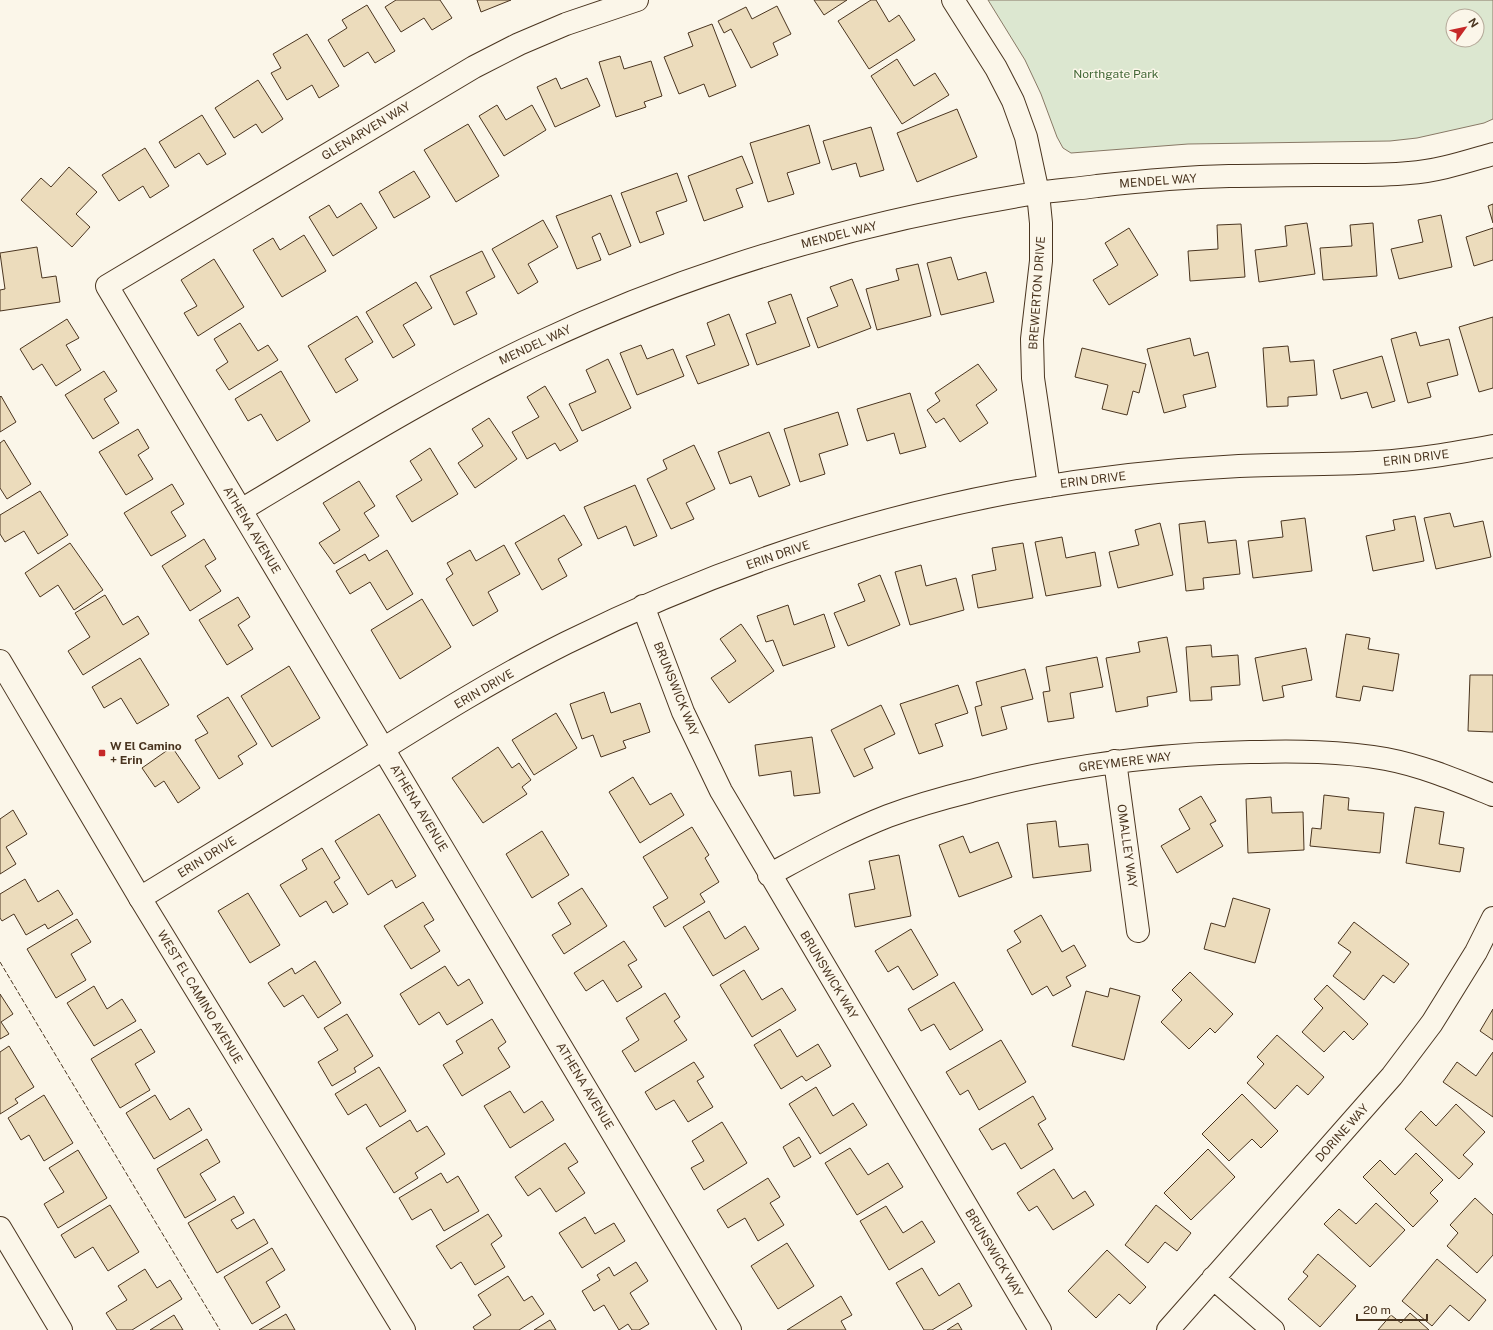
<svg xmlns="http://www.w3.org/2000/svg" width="1493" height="1330" font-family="'Public Sans',sans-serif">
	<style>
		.green { fill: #dce7d0; stroke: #887966; fill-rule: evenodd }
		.building { fill: #ecdcbc; stroke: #4a3520 }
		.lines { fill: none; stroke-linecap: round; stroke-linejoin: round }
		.minor-casing { stroke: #4a3520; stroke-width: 24 }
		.major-casing { stroke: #4a3520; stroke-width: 24 }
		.minor { stroke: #fbf6e9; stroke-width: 22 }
		.major { stroke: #fbf6e9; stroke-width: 22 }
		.fence { stroke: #4a3520; stroke-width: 1; stroke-dasharray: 5 2; stroke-linecap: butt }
		.poi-dot { fill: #c62828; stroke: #fbf6e9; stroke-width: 1.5 }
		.labels { text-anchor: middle; stroke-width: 3; stroke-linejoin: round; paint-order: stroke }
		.park-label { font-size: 12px; fill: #436837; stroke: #fbf6e9 }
		.street-label { font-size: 12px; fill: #4a3520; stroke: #fbf6e9 }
		.poi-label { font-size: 12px; font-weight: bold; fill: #4a3520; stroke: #fbf6e9; text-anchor: start }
	</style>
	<rect width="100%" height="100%" fill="#fbf6e9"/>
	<path class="green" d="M988,0h505v119l-9,4 -67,15 -27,3 -202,3 -117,9 -8,-5 -6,-11 -16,-43 -16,-34zM1453,16h24v24h-24z"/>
	<path class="building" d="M396,0h44l12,18 -20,12 -8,-12 -23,14 -16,-25z
		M477,0h34l-30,12z
		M814,0h33l-23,15z
		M871,0h5l13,22 10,-7 16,25 -46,29 -31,-48z
		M367,5l28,46 -20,12 -7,-11 -24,15 -16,-27 19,-12 -5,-8z
		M777,6l14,28 -18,9 5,12 -27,13 -20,-39 -7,4 -6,-12 28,-14 6,12z
		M712,24l24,62 -27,11 -5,-13 -25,10 -15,-37 29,-11 -5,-13z
		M307,34l32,52 -20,12 -7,-13 -25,15 -16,-27 10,-5 -8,-14z
		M620,56l4,13 27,-8 11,35 -18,6 2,5 -30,10 -17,-55z
		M897,59l17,27 21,-13 14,22 -47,29 -31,-48z
		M556,78l5,11 26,-11 13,28 -45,21 -18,-40z
		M258,80l25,39 -21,14 -6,-9 -22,14 -19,-30z
		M497,105l9,15 26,-15 14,25 -42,26 -25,-40z
		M957,109l20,48 -60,25 -20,-49z
		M202,115l24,39 -19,11 -8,-12 -24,15 -16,-26z
		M468,124l31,52 -43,26 -32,-52z
		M809,125l11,38 -33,10 7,21 -26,8 -18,-59z
		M871,127l13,43 -24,7 -4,-14 -24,7 -9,-29z
		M145,148l24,38 -19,12 -7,-12 -24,15 -17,-26z
		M742,156l11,27 -17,6 7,18 -39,14 -16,-45z
		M69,167l28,25 -21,22 14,13 -18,20 -51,-47 20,-22 10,9z
		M414,171l16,26 -36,21 -15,-26z
		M677,173l10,28 -31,11 8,22 -24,9 -19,-50z
		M611,195l20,51 -22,9 -9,-22 -8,4 9,23 -24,9 -21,-53z
		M361,203l16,25 -44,28 -24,-39 20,-12 8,13z
		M1493,204v19l-5,-17z
		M1441,215l11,52 -53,12 -8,-30 32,-7 -5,-22z
		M543,220l15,27 -30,17 10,18 -20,12 -26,-45z
		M1307,223l8,51 -56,8 -4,-32 32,-4 -2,-20z
		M1373,223l4,53 -54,4 -3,-32 32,-2 -2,-21z
		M1241,224l4,53 -55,4 -2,-30 30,-2 -1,-24z
		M1129,228l29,47 -49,30 -16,-25 25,-15 -13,-22z
		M1493,228v32l-19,6 -8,-29z
		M304,235l22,36 -44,26 -29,-47 20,-12 7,12z
		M37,247l5,31 14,-2 4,26 -60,9v-21l5,-1 -5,-36z
		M482,251l13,26 -29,15 11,22 -23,11 -24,-49z
		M951,257l7,23 28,-8 8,30 -53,13 -14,-52z
		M214,259l30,48 -46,29 -14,-23 13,-7 -16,-26z
		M918,264l13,52 -54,14 -11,-41 33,-9 -3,-11z
		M852,279l19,49 -53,20 -11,-30 31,-12 -8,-19z
		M416,282l16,26 -29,17 12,20 -22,13 -27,-46z
		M791,294l19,52 -53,19 -11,-31 30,-11 -8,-21z
		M729,314l20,51 -51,19 -12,-28 29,-11 -8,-22z
		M357,316l16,26 -28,17 13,21 -22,13 -28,-47z
		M1493,317v71l-14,4 -20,-65z
		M67,319l12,19 -13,7 15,25 -25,16 -14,-22 -9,6 -13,-21z
		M240,323l18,28 10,-6 10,15 -49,30 -13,-20 12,-8 -14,-23z
		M1416,332l4,14 29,-7 9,36 -31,8 4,14 -23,6 -17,-64z
		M1190,338l4,18 14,-4 8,35 -33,8 3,12 -22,6 -17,-64z
		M641,345l6,14 26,-10 11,27 -47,19 -17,-42z
		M1288,346l2,16 24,-2 3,35 -29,2v9l-21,1 -4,-59z
		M1082,348l64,16 -7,29 -6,-2 -6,24 -25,-6 6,-24 -33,-8z
		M1382,356l13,45 -23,7 -5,-16 -26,7 -8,-29z
		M608,359l23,49 -49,23 -13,-27 27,-12 -10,-22z
		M978,364l19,26 -21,15 12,18 -28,19 -16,-24 -8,5 -9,-13 13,-9 -5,-8z
		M104,371l13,20 -13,8 15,24 -26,16 -28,-44z
		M281,371l29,50 -33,20 -16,-27 -13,7 -13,-22z
		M545,386l33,55 -18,10 -5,-8 -28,16 -15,-27 27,-15 -12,-20z
		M910,393l16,54 -26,7 -6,-21 -27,8 -10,-32z
		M1,396l15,26 -16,10v-35z
		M838,412l10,33 -29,9 6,20 -25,8 -16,-53z
		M489,418l28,41 -42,29 -17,-25 25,-17 -11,-17z
		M138,429l11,19 -11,7 15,24 -27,16 -27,-43z
		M769,432l21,53 -31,12 -8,-21 -21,8 -12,-32z
		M4,440l27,44 -24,15 -7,-11v-45z
		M694,445l21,44 -29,14 8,16 -23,10 -24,-50 20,-10 -4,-9z
		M430,448l28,46 -46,28 -16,-26 26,-16 -12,-19z
		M359,481l16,25 -11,7 15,23 -45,28 -15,-21 21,-13 -17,-27z
		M172,484l12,20 -13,8 15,24 -35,20 -27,-43z
		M635,485l22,51 -23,10 -8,-20 -28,13 -14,-32z
		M40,491l28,44 -30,19 -14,-23 -19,11 -5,-8v-19z
		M1450,513l4,14 29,-6 8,36 -55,12 -12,-51z
		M564,515l18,30 -24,14 9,17 -25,14 -27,-47z
		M1415,516l9,45 -51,10 -7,-35 29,-6 -2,-10z
		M1305,518l7,53 -59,7 -5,-37 35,-4 -2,-16z
		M1205,521l3,22 28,-3 4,34 -37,4 1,11 -18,2 -7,-67z
		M1160,523l13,52 -55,13 -9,-36 30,-7 -4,-15z
		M1062,537l4,21 29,-6 6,34 -55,10 -11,-54z
		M204,539l12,20 -11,7 16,25 -31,20 -28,-45z
		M70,543l33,47 -29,20 -16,-25 -18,12 -15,-24z
		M1023,543l10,55 -55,10 -6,-33 24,-5 -4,-22z
		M504,545l16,29 -32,18 10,19 -25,15 -27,-47 7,-5 -6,-11 23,-13 6,11z
		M387,550l26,44 -26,16 -17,-28 -20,12 -14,-23 29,-17 4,7z
		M921,565l5,21 30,-8 8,32 -54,15 -15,-53z
		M880,575l20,50 -52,21 -14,-33 31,-12 -7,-17z
		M105,595l18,30 15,-9 11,18 -66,41 -15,-24 22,-14 -15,-24z
		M238,597l12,20 -12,8 15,24 -26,16 -28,-45z
		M422,599l29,48 -51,32 -29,-49z
		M788,605l6,20 30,-11 11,33 -52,19 -10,-26 -7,2 -9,-26z
		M741,624l33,47 -45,32 -18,-25 25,-17 -16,-22z
		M1346,634l24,4 -2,11 31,5 -6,37 -30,-5 -3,15 -24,-4z
		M1167,637l10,55 -30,5 1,9 -32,6 -10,-54 34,-6 -2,-10z
		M1211,645l1,12 26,-2 2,30 -29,2 1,13 -22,1 -4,-54z
		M1306,648l6,32 -30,6 2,11 -21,4 -8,-43z
		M1097,657l6,30 -33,6 4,25 -26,4 -5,-30 7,-1 -4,-24z
		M140,658l29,47 -32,19 -16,-26 -17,10 -12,-21z
		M289,666l31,52 -48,29 -31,-51z
		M1025,669l8,30 -32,8 6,22 -25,7 -7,-29 7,-2 -6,-23z
		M1470,675h23v57l-25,-1z
		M958,685l10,28 -33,11 8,22 -24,8 -19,-50z
		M604,692l7,21 29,-10 10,29 -27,9 3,7 -25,9 -8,-22 -11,4 -12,-35z
		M228,697l29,47 -19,12 5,8 -24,15 -24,-39 13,-7 -11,-17z
		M881,705l14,29 -31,15 9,19 -19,9 -23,-47z
		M556,713l21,35 -43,27 -22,-35z
		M812,737l8,56 -26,3 -3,-25 -32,5 -4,-31z
		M172,747l28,41 -22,15 -14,-22 -9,6 -13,-19z
		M498,747l14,21 7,-5 12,17 -9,7 5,7 -44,29 -31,-45z
		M633,777l17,28 21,-12 13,22 -44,28 -31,-51z
		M1324,795l25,3 -1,12 36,3 -4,40 -70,-7 2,-18 9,1z
		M1201,796l15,25 -6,3 13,22 -46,27 -16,-27 29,-17 -11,-20z
		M1271,797l1,16 31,-1 1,38 -56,3 -2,-54z
		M1415,807l29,5 -5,32 25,4 -4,24 -54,-9z
		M13,810l14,24 -21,13 10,17 -16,10v-55z
		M379,814l37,62 -20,12 -4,-8 -24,15 -33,-54z
		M1056,821l3,26 29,-3 3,27 -58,7 -6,-54z
		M692,827l17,28 -4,3 14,24 -19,12 5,8 -40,25 -12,-20 15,-9 -25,-41z
		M542,831l27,44 -37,23 -26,-44z
		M963,836l7,17 28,-11 14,35 -53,20 -20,-52z
		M322,848l18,30 -6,4 14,22 -15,9 -7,-12 -26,16 -20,-32 27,-16 -5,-9z
		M899,855l12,61 -56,11 -6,-33 26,-5 -6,-28z
		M25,879l13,23 20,-12 15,24 -25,15 -3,-5 -19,11 -12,-21 -12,7 -2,-3v-24z
		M582,888l25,38 -43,28 -12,-19 19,-11 -13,-21z
		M248,893l32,52 -30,18 -32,-52z
		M1233,898l37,11 -15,54 -51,-14 7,-26 14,4z
		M423,902l11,18 -10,6 16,25 -29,18 -27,-43z
		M709,911l16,28 20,-13 14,23 -46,27 -30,-49z
		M1041,915l21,37 12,-7 12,21 -20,11 5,9 -18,10 -6,-10 -15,9 -25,-45 14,-8 -7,-11z
		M77,919l14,23 -20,12 15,26 -30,18 -29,-49z
		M1354,922l55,42 -15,19 -11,-8 -19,25 -31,-24 18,-24 -13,-9z
		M911,929l27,46 -25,15 -15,-24 -10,6 -13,-21z
		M624,941l13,19 -9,5 14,22 -25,15 -14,-22 -17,11 -12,-18z
		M315,961l26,42 -23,15 -15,-23 -19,12 -16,-24 24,-15 3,6z
		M445,966l13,20 11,-7 14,24 -36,22 -8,-13 -20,13 -19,-31z
		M744,970l18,30 20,-12 14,22 -44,27 -32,-52z
		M1190,972l43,42 -18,19 -5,-5 -21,21 -28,-27 21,-22 -10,-10z
		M954,982l29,48 -33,20 -16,-26 -13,7 -13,-22z
		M1327,985l41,39 -15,16 -9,-9 -20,21 -22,-20 21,-24 -9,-9z
		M94,986l13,23 15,-10 14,22 -42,25 -27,-43z
		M1110,988l30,8 -16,64 -52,-14 14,-55 22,6z
		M665,993l15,24 -6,4 13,19 -52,32 -13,-21 17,-11 -13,-22z
		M0,994l13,20 -12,8 8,12 -9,5z
		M1493,1009v31l-13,-9z
		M347,1014l26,42 -19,12 2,4 -24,14 -14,-24 20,-12 -14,-22z
		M492,1019l14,23 -8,6 12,19 -48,29 -19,-31 20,-12 -7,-12z
		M141,1029l14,23 -20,12 15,26 -30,18 -29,-49z
		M780,1029l17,28 21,-13 13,22 -25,15 -4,-5 -21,13 -27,-44z
		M1277,1035l47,42 -16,18 -11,-10 -22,24 -28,-26 17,-19 -7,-7z
		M1001,1040l25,42 -47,28 -11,-20 -8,5 -14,-23z
		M9,1046l25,41 -19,12 3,4 -18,11v-62z
		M1493,1052v65l-50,-35 14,-20 19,14z
		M694,1062l10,15 -7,4 16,26 -25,15 -14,-22 -18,10 -11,-18z
		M379,1067l27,44 -26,16 -14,-23 -18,11 -13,-21z
		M816,1087l17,29 20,-13 14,22 -47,29 -31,-50z
		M510,1091l14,22 18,-12 12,19 -44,28 -26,-42z
		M1242,1094l36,37 -17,17 -9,-9 -23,22 -27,-27z
		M44,1095l29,48 -29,18 -15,-26 -8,5 -13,-22z
		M155,1095l15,25 19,-12 13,22 -48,29 -28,-46z
		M1033,1096l13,23 -8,5 15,25 -32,20 -16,-26 -13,7 -13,-21z
		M1456,1104l29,28 -22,23 10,9 -14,15 -54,-50 16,-18 15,15z
		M410,1120l7,12 10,-6 18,28 -30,19 3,5 -24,15 -28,-45z
		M722,1122l25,41 -43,27 -13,-22 13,-7 -12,-20z
		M799,1137l12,20 -17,10 -11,-20z
		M207,1139l13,23 -20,12 16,26 -31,18 -28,-49z
		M565,1143l13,19 -10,6 17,25 -29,19 -16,-24 -12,8 -13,-19z
		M850,1148l18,27 20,-12 15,24 -46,28 -32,-52z
		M1208,1149l27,28 -44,43 -27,-27z
		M78,1150l29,48 -49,30 -14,-24 20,-12 -15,-24z
		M1416,1153l27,27 -13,13 8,8 -25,26 -50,-50 17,-17 15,15z
		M1054,1169l19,30 12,-8 9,14 -41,25 -16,-24 -8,5 -12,-18z
		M441,1173l6,10 11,-7 21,35 -35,20 -13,-22 -19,11 -13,-22z
		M768,1178l12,19 -10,6 14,22 -26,16 -13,-23 -17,10 -11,-18z
		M234,1196l10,17 -13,7 6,9 17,-10 14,24 -51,30 -29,-50z
		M1475,1198l18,17v40l-16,18 -30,-27 11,-13 -8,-8z
		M1376,1203l29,27 -35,37 -46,-43 15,-15 17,15z
		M110,1205l29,47 -31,19 -15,-24 -18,11 -14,-23z
		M1156,1205l35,28 -14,18 -12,-9 -17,21 -23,-18z
		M886,1206l17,27 19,-12 13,21 -46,28 -29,-49z
		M488,1214l14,22 -11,8 14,23 -30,18 -14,-23 -10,7 -15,-23z
		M585,1217l10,17 19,-11 11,18 -43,27 -23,-35z
		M787,1243l27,43 -36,23 -27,-43z
		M272,1248l13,22 -19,12 14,25 -28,17 -28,-47z
		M1107,1250l39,37 -16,17 -11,-10 -23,24 -28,-27z
		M1318,1254l38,32 -36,41 -32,-28 20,-23 -5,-4z
		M1437,1259l49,41 -17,21 -19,-16 -18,21 -30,-25z
		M636,1262l12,19 -18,12 19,31 -10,6h-7l-4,-6 -9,6 -15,-25 -10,6 -12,-20 18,-11 -3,-5 12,-8 5,9z
		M922,1268l17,28 20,-13 13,23 -40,24h-8l-28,-47z
		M145,1269l12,19 13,-8 12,19 -50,31h-15l-11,-17 21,-13 -9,-14z
		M508,1276l16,25 8,-5 12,18 -25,16h-44l-2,-3 18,-12 -13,-20z
		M841,1296l11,19 -11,6 5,9h-59z
		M1410,1313l19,17h-51l13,-15 10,8z
		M286,1314l9,16h-36z
		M174,1315l9,15h-33z
		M550,1320l6,10h-22z
		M958,1323l4,7h-15z"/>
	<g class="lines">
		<defs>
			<path id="minor" d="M637,0l-71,24 -47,20 -45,23 -367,219 623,1044
				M953,0l43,68 17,33 13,36 12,56 3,30v38l-9,78 1,39 16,108
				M241,510c97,-58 193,-118 295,-166 158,-75 329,-124 501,-151 20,-3 40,-4 60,-7 44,-5 88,-9 132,-10 29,0 58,-1 87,-1 31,0 62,1 93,-2 29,-2 56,-11 84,-19
				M643,606l40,106 38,79 319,539
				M1115,761l23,170
				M769,875c39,-21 78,-43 119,-59 27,-10 55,-18 83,-25 91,-25 185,-37 279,-39 46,-1 91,-1 136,7 37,7 72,22 107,36
				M140,898c77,-47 154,-94 230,-141 64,-40 128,-80 196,-114 139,-69 288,-121 441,-150 76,-14 154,-23 232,-27 46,-2 92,-1 138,-4 39,-2 78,-9 116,-16
				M0,1228l61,102
				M1213,1278l60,52
				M1168,1330l224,-254 40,-53 44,-71 17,-34"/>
			<path id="major" d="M0,661l140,237 264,432"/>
		</defs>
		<use href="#minor" class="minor-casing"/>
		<use href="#major" class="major-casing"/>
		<use href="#minor" class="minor"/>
		<use href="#major" class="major"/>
		<path class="fence" d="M0,962l220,368"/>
	</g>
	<rect class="poi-dot" x="98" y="749" width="8" height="8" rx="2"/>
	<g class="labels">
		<g class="park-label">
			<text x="1116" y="78">Northgate Park</text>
		</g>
		<g class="street-label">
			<text transform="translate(366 131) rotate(-31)" y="4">GLENARVEN WAY</text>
			<text transform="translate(1158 181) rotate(-4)" y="4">MENDEL WAY</text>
			<text transform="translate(839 235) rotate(-14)" y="4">MENDEL WAY</text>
			<text transform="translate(1037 293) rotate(-86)" y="4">BREWERTON DRIVE</text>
			<text transform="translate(535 345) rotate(-25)" y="4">MENDEL WAY</text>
			<text transform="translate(1416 458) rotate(-7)" y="4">ERIN DRIVE</text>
			<text transform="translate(1093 480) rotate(-7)" y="4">ERIN DRIVE</text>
			<text transform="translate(252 530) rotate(59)" y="4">ATHENA AVENUE</text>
			<text transform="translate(778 555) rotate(-19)" y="4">ERIN DRIVE</text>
			<text transform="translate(484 689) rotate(-30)" y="4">ERIN DRIVE</text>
			<text transform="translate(676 689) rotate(68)" y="4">BRUNSWICK WAY</text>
			<text transform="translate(1125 762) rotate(-7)" y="4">GREYMERE WAY</text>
			<text transform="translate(419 808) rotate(59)" y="4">ATHENA AVENUE</text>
			<text transform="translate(1127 846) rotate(82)" y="4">OMALLEY WAY</text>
			<text transform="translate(207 857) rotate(-32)" y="4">ERIN DRIVE</text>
			<text transform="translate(829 975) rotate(59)" y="4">BRUNSWICK WAY</text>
			<text transform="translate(200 997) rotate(59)" y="4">WEST EL CAMINO AVENUE</text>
			<text transform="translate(585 1086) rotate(59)" y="4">ATHENA AVENUE</text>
			<text transform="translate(1342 1133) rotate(-48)" y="4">DORINE WAY</text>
			<text transform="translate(994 1253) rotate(59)" y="4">BRUNSWICK WAY</text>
		</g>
		<g class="poi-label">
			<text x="110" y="750">W El Camino<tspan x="110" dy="14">+ Erin</tspan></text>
		</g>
	</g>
	<g transform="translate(1465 28) rotate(57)"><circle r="19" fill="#fbf6e9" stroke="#b4a999"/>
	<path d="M0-3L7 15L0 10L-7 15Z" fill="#c62828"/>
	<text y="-6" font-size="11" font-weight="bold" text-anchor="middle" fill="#4a3520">N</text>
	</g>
	<path d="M1357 1314v6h70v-6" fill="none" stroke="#4a3520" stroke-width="2"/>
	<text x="1363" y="1314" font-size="12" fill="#4a3520" stroke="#fbf6e9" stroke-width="3" paint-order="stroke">20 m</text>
</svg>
